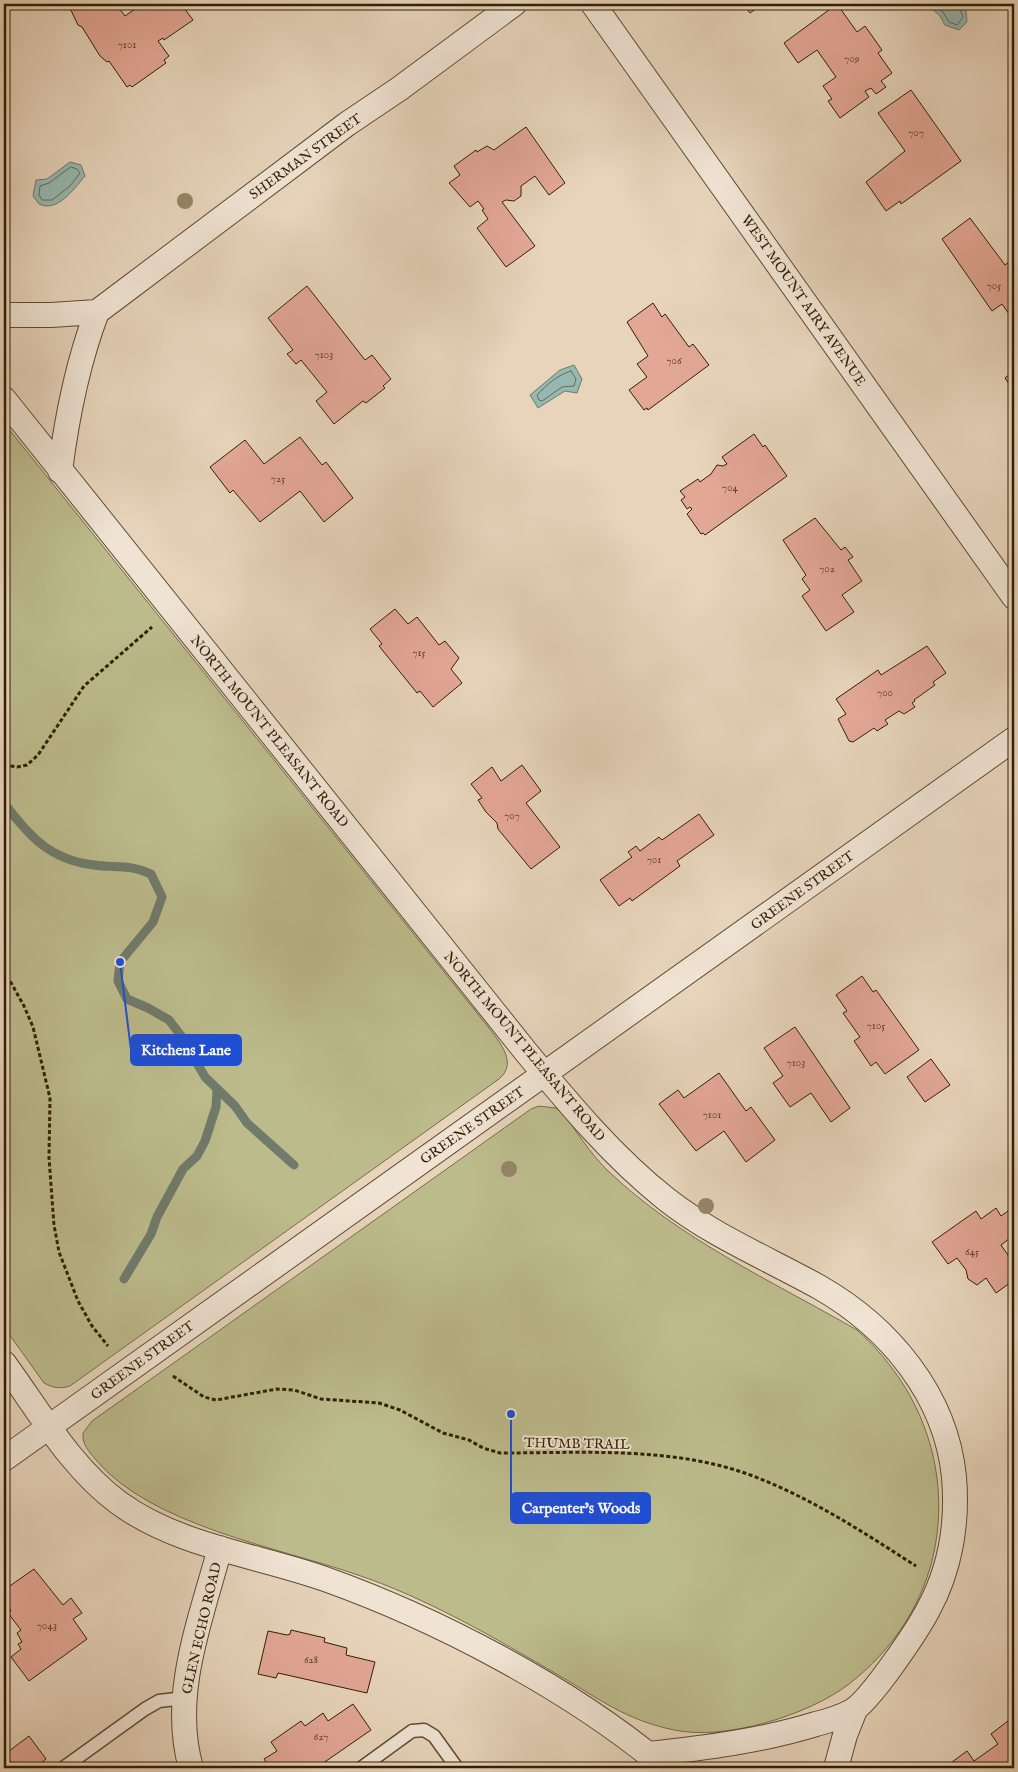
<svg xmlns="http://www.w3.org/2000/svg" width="1018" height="1772" font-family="'IM FELL English',serif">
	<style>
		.green { fill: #bcbb8c; stroke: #776d48 }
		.water { fill: #97b8b1; stroke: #6f7b6b }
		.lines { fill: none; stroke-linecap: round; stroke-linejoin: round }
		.shore { stroke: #646c5a; stroke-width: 1 }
		.stream { stroke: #6f7b6b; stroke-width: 9 }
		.building { fill: #e3a796; stroke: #321f03 }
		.service-casing { stroke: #5f4c31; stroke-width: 15 }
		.minor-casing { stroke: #5f4c31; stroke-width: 26 }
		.path { stroke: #321f03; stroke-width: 3; stroke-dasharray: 4 2.5; stroke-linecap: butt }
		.service { stroke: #efe3d3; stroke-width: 12 }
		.minor { stroke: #efe3d3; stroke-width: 24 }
		.tree { fill: #968668 }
		.labels { text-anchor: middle; stroke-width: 4; stroke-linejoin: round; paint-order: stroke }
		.number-label { font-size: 11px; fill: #5e4128 }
		.street-label { font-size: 14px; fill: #321f03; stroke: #efe3d3 }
		.leader { fill: none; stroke: #1d4ed8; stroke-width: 2 }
		.callout-dot { fill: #1d4ed8; stroke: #efe3d3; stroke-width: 2 }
		.callout { fill: #1d4ed8; stroke: #1d4ed8; stroke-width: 2 }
		.callout-label { font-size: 15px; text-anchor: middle; font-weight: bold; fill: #fff }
	</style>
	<rect width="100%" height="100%" fill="#e7d4bb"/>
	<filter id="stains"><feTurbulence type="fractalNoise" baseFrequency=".004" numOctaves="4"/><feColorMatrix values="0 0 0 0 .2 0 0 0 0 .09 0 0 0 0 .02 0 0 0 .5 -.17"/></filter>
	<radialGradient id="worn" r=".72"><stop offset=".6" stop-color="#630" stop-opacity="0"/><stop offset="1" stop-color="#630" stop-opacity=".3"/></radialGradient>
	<path class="green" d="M4,423l485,605c11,15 29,35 10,51l-429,307c-10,3 -17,2 -26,-3l-40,-56z
		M539,1106l17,2 7,5c14,19 27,40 44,57 72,69 165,111 250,160 62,55 93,135 78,217 -10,55 -42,103 -86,137 -40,31 -124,57 -175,46 -48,-10 -73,-30 -114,-54 -65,-38 -133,-78 -205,-102 -79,-27 -204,-49 -259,-114 -7,-9 -14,-15 -13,-27l9,-12 439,-312z"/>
	<path class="water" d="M927,4h34l5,7 1,11 -8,8 -14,-5 -5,-9z
		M70,162l11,3 4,11c-11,13 -28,37 -46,28l-6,-8 3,-16 11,-1z
		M574,365l8,14 -5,14 -12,-2 -27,17 -8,-13 30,-25z"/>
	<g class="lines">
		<path class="shore" d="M932,4l11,8 6,10 8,3 6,-8 -5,-13
			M71,167l6,2 3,4 -10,13 -18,14h-10l-3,-5 1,-9 9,-3z
			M571,371l5,8 -2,7 -12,1 -20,14 -3,-1 -2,-5c10,-10 20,-20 34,-24z"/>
		<path class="stream" d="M4,803c25,33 46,57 90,62 21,3 36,-1 57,9l11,23 -9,25 -33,40 -2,19 9,18 21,9 21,12 13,17 23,40 30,29 12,17 47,42
			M124,1279l27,-45 6,-17 26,-48 14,-13 8,-15 11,-34 1,-18"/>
	</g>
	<path class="building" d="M68,4h48l9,12 17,-12 5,4 6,-4h28l12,16 -29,20 -1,-2 -5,3 11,15 -5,4 2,3 -34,24 -2,-2 -3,2 -18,-26 -2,1 -7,-6 -18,-29 -4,-2z
		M743,4h20l-13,9z
		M837,4l20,28 8,-6 17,24 -4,3 14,20 -11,8 5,6 -10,7 -5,-6 -6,3 4,6 -29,21 -12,-17 4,-2 -9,-13 13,-9 -19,-27 -19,13 -14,-20z
		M911,90l50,71 -60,43 -1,-3 -14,10 -20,-29 39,-31 -27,-38z
		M526,127l39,56 -16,12 -14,-19 -14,10v10l-7,5 -8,-1 -4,2 33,44 -29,21 -29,-39 11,-9 -6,-9 2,-1 -6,-8 -8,6 -21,-24 11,-8 -6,-9 22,-16 1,2 10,-6 7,4z
		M970,218l35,47 5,-4 4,6v54l-12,-17 -10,7 -50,-72z
		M307,286l58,74 7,-5 19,24 -8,7 2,2 -19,15 -3,-2 -29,23 -18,-23 11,-9 -26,-32 -5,4 -9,-10 6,-4 -25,-32z
		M653,303l9,14 3,-3 24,33 4,-3 16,21 -61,45 -1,-2 -3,2 -15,-20 18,-13 -10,-13 11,-8 -21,-34z
		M1014,371v20l-9,-13z
		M754,434l9,13 2,-2 22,31 -82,59 -2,-2 -2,1 -14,-20 5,-5 -2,-2 -3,2 -6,-9 4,-3 -5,-6 18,-12 2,3 11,-8 6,-9 6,1 4,-2 -5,-7z
		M300,437l22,28 4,-3 27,36 -29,24 -24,-31 -40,31 -27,-32 -3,3 -20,-26 35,-27 19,24z
		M815,518l26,32 4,-3 8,10 -5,3 14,21 -20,14 12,17 -28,19 -24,-35 8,-6 -8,-11 4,-4 -23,-35z
		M395,609l13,15 9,-7 22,28 6,-4 14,17 -8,11 11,14 -29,24 -13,-16 -3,2 -38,-47 3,-2 -12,-15z
		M927,646l19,27 -13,9 2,3 -21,15 1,1 -3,2 3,4 -11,7 -5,-3 -14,9 3,4 -11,7 -3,-3 -21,14 -4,-1 -11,-22 8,-5 -10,-15 42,-29 3,5z
		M522,765l19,26 -15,12 34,44 -29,22 -33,-40 -1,-6 -11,-11 -8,-12 4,-2 -11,-14 21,-17 9,14z
		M699,814l15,21 -37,26 3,5 -48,35 -2,-3 -11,8 -19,-26 32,-23 -4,-5 8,-6 4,5 19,-14 3,3z
		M862,976l11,16 3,-2 43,60 -34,24 -9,-12 -5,4 -17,-25 6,-4 -17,-24 4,-2 -11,-16z
		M795,1027l55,81 -19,14 -20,-29 -21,14 -17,-24 10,-7 -19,-28z
		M931,1059l19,26 -25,17 -18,-25z
		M719,1073l27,38 5,-4 24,33 -29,22 -22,-31 -28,20 -37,-47 19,-14 6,8z
		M996,1208l5,8 7,-5 6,9v6l-4,2 4,7 -13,10 11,16 -3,2 5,8v9l-18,13 -10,-15 -9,7 -9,-6 -2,-9 -9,-12 -9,6 -16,-22 44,-31 5,8z
		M34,1569l29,36 8,-7 11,15 -9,6 14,20 -58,42 -18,-24 10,-8 -3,-5 4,-2 -5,-9 4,-3 -13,-17 3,-2 -7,-11v-10z
		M291,1630l34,8 -1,4 23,6 -1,7 29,7 -8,31 -89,-20 -2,5 -18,-4 10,-43 19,4 3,-1z
		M353,1704l18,26 -55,38h-46l-6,-9 13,-8 -6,-9 30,-21 4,5 18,-13 5,8z
		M1008,1721l6,9v38h-64l-2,-3 19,-14 7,10 24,-17 -7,-10z
		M29,1736l17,23 -12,9h-19l-10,-14z"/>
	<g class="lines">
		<defs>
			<path id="service" d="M63,1768l82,-59 14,-8 25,-3
				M361,1768l51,-37 12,-1 10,6 23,32"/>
			<path id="minor" d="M593,4l421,593
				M4,315h47l46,-3 250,-188 52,-35 115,-85
				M4,399l522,653c43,52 87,105 140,147 47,37 101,59 153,88 70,40 127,108 135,190 4,46 -4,93 -26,133 -11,21 -58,91 -76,101 -11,6 -24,10 -36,13 -55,17 -112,24 -168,30
				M60,471c7,-55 17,-107 37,-159
				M4,1363c35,48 67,105 115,140 59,43 138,52 206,76 112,40 242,108 334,184
				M4,1459l1010,-720
				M191,1768c-21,-73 10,-149 29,-220
				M836,1768l9,-33 10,-25"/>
		</defs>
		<use href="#service" class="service-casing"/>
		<use href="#minor" class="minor-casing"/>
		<path class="path" d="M4,765l13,2 10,-2 11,-10 46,-69 68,-59
			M4,970l20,36 9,21 17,71 -1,60 5,67 5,27 19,49 14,25 16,20
			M173,1376l31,21 12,3 61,-11 17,1 27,9 58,4 21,7 43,23 26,7 14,8 17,5c83,0 174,-7 253,23 58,22 110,56 163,90"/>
		<use href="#service" class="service"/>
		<use href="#minor" class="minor"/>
	</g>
	<g class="tree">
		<circle cx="185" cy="201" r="8"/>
		<circle cx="509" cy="1169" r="8"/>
		<circle cx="706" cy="1206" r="8"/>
	</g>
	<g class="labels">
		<g class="number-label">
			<text x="127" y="48">7101</text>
			<text x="852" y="62">709</text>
			<text x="916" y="136">707</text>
			<text x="994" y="289">705</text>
			<text x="324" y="358">7103</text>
			<text x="674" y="364">706</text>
			<text x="278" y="482">725</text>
			<text x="730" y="491">704</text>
			<text x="827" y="572">702</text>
			<text x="419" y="656">715</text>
			<text x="885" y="696">700</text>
			<text x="512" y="819">707</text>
			<text x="654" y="863">701</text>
			<text x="876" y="1029">7105</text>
			<text x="796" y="1066">7103</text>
			<text x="712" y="1118">7101</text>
			<text x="972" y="1255">645</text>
			<text x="47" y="1629">7043</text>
			<text x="311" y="1663">628</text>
			<text x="321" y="1740">627</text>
		</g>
		<g class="street-label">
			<text transform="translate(305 156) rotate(-36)" y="5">SHERMAN STREET</text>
			<text transform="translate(804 300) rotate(55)" y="5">WEST MOUNT AIRY AVENUE</text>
			<text transform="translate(270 731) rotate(51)" y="5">NORTH MOUNT PLEASANT ROAD</text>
			<text transform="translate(802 890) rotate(-36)" y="5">GREENE STREET</text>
			<text transform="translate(525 1046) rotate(50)" y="5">NORTH MOUNT PLEASANT ROAD</text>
			<text transform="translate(472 1125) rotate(-35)" y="5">GREENE STREET</text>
			<text transform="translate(142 1360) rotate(-36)" y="5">GREENE STREET</text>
			<text transform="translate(577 1443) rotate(1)" y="5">THUMB TRAIL</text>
			<text transform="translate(201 1628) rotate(-77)" y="5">GLEN ECHO ROAD</text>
		</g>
	</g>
	<path class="leader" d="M120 962L131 1050M511 1414L511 1508"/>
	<g class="callout-dot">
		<circle cx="120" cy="962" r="5"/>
		<circle cx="511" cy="1414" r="5"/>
	</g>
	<g class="callout">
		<rect x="131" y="1035" width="110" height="30" rx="5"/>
		<rect x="511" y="1493" width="139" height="30" rx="5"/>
	</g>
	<g class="callout-label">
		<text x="186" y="1055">Kitchens Lane</text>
		<text x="581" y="1513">Carpenter's Woods</text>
	</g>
	<rect width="1018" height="1772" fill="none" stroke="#e7d4bb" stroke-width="20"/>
	<rect x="5" y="5" width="1008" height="1762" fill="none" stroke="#321f03" stroke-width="2.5"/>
	<rect x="10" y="10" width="998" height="1752" fill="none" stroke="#321f03"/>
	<rect width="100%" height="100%" filter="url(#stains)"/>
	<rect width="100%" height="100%" fill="url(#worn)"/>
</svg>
